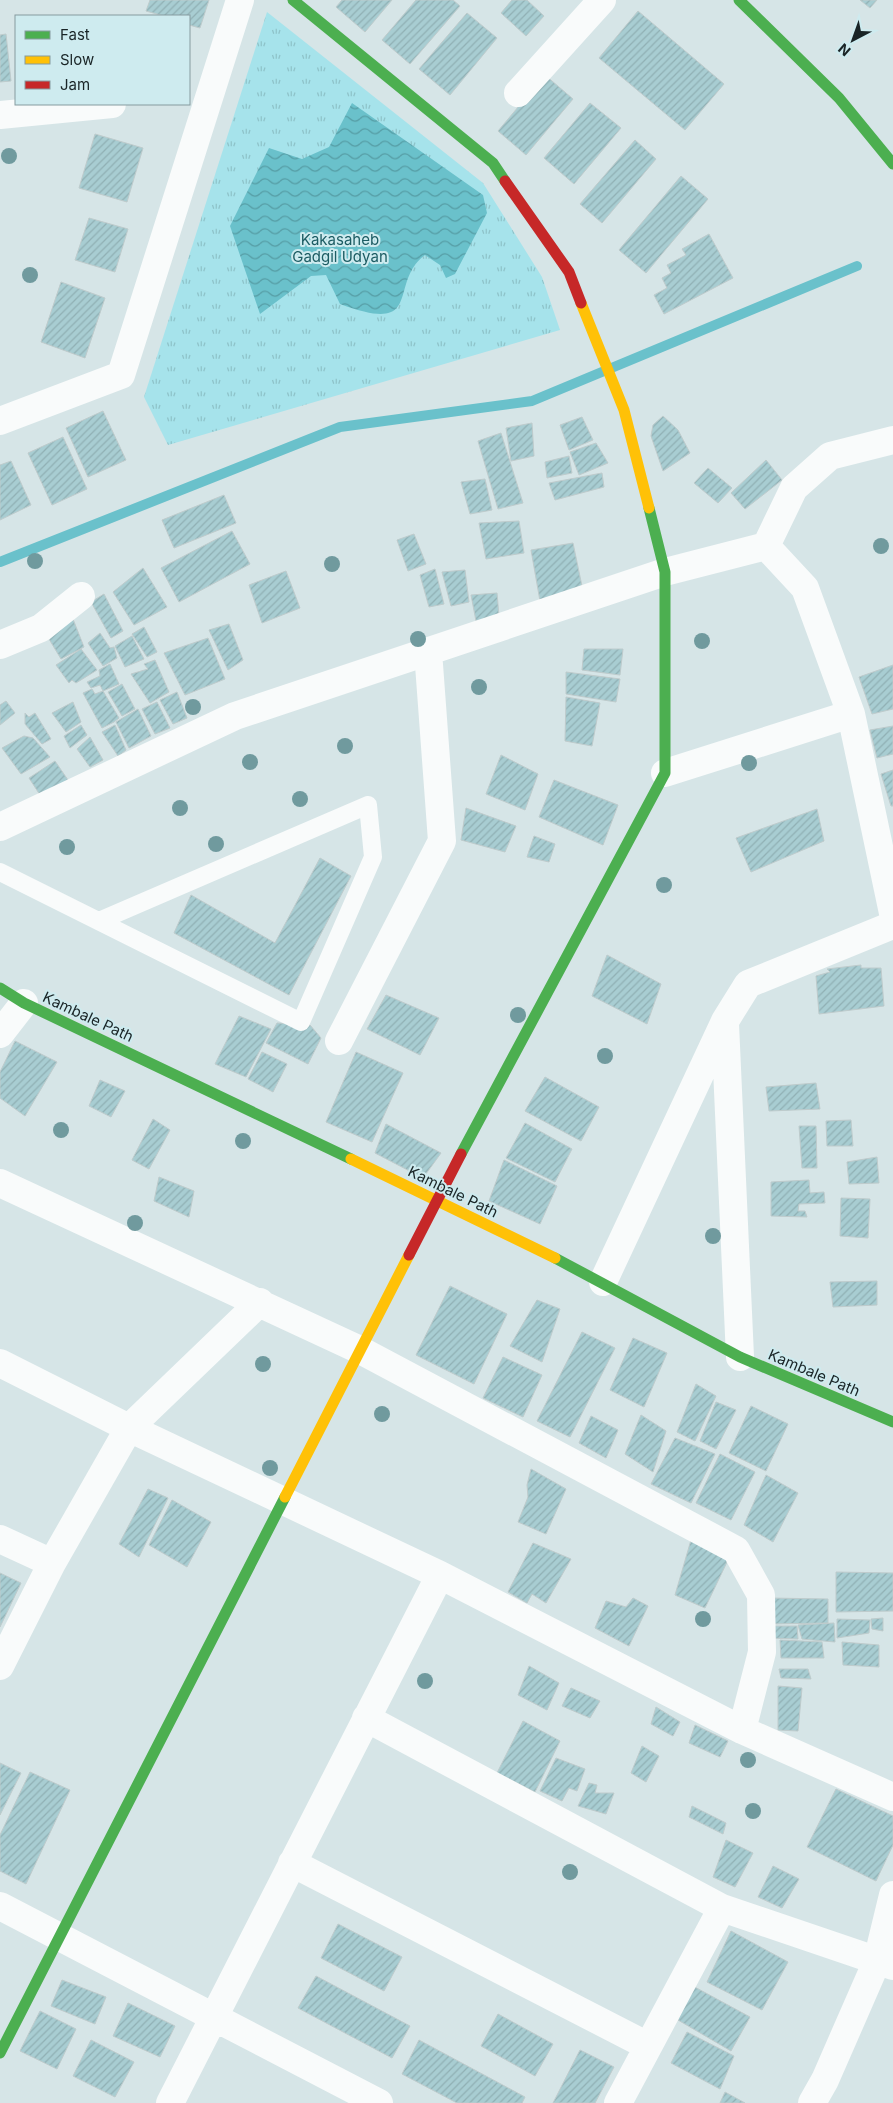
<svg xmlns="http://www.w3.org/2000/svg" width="893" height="2103" font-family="Inter,sans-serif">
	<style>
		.grass { fill: url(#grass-tufts) }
		.water { fill: url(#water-waves) }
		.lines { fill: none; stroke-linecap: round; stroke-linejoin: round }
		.stream { stroke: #6ac1cb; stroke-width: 10 }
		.building { fill: url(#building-hatch); stroke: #becbcc }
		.lane { stroke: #f9fbfb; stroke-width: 18 }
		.street { stroke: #f9fbfb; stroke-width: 28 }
		.fast { stroke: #4caf50; stroke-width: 11 }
		.slow { stroke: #ffc107; stroke-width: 11 }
		.jam { stroke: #c62828; stroke-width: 11 }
		.tree { fill: #709a9e }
		.labels { text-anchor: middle; stroke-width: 4; stroke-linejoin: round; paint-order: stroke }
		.park-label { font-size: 15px; fill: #1c5c63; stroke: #ceebef }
		.street-label { font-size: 15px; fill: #192426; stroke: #ceebef }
	</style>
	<defs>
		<pattern id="grass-tufts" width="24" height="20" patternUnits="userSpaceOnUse" patternTransform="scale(1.25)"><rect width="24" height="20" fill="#a6e3eb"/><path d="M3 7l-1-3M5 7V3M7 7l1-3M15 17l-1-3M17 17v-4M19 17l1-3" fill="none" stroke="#8ec3c9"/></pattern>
		<pattern id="water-waves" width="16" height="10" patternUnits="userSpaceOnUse" patternTransform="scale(1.25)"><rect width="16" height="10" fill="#6ac1cb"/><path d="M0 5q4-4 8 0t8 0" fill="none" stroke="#569da5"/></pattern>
		<pattern id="building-hatch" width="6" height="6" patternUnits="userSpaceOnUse" patternTransform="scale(1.25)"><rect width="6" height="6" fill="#a8cdd2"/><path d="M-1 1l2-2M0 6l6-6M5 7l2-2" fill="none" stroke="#90b0b4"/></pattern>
	</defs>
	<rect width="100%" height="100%" fill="#d6e5e7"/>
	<path class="grass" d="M267,12l216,171 59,94 18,53 -392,115 -24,-48z"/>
	<path class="water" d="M352,103l131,92 4,18 -32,61 -9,4 -6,-13 -15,-10c-38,28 1,81 -85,49l-14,-29 -15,1 -51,38 -30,-88 39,-78 33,11 27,-12z"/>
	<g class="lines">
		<path class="stream" d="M0,562l340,-135 192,-26 325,-135"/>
	</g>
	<path class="building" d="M150,0h59l-9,28 -11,-3v-9h-25l-18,-5z
		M342,0h50l-27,32 -29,-25z
		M416,0h37l7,6 -50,58 -28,-24z
		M512,0h15l17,16 -18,20 -25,-23z
		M860,0h17l-7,8z
		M638,11l86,73 -39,46 -86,-72z
		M467,13l30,25 -47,57 -31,-26z
		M6,34l5,47 -11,1v-47z
		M545,75l28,24 -47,56 -28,-24z
		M590,103l31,25 -47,56 -30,-26z
		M95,134l48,14 -16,54 -48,-14z
		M635,140l21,19 -54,64 -22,-19z
		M681,176l27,23 -62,74 -27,-23z
		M89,218l39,11 -13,43 -40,-12z
		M709,234l24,44 -69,36 -10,-19 13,-7 -5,-10 9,-5 -4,-8 19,-10 -4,-6z
		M61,282l44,16 -20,60 -44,-16z
		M103,411l23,49 -38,17 -22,-49z
		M663,416l15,14 12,23 -27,18 -12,-35 2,-11z
		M582,417l11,23 -24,10 -9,-25z
		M532,423l2,33 -23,5 -5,-33z
		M501,433l22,70 -25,6 -20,-68z
		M63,437l24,52 -35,16 -24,-52z
		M596,443l12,20 -29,12 -9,-23z
		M569,456l3,17 -25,5 -2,-16z
		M766,460l16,20 -37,29 -14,-16z
		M11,461l20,44 -31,15v-55z
		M708,468l24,20 -14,15 -24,-20z
		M602,473l2,14 -49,13 -6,-17z
		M485,479l7,31 -22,4 -9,-32z
		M224,495l12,28 -62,25 -12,-28z
		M519,521l5,32 -38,6 -7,-36z
		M232,531l18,33 -71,38 -18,-34z
		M414,534l12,30 -18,7 -11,-31z
		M573,543l10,48 -43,10 -9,-51z
		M143,568l24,39 -33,18 -21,-33z
		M435,569l9,35 -15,3 -9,-32z
		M465,570l4,32 -18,4 -9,-34z
		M286,571l14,37 -38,15 -13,-38z
		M497,593l2,23 -23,5 -5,-26z
		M104,594l19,37 -12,7 -20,-36z
		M71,614l13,33 -23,12 -18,-30z
		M229,624l14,36 -15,10 -19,-40z
		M144,627l13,25 -10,5 -15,-23z
		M100,633l10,15 4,-1 3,11 -14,8 -15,-23z
		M132,636l12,23 -19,8 -10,-21z
		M208,638l17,41 -40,16 -21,-42z
		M81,649l16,21 -21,13 -4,-3 -3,3 -13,-18z
		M584,649h39l-3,26 -38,-5z
		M155,660l14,32 -19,11 -19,-29 17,-5 -4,-5z
		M110,664l9,20 -16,7 -3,-6 -9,3 -4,-6 13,-6 -1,-6z
		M893,665v44l-21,5 -13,-37z
		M566,672l54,7 -4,23 -50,-8z
		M122,684l13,25 -13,7 -14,-24z
		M92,689l3,5 8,-3 16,27 -5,4 -12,6 -19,-35z
		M177,692l10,26 -14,6 -13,-24z
		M566,697l34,6 -8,43 -27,-5z
		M6,701l9,12 -15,12v-20z
		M73,702l8,20 -15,10 -14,-19z
		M157,702l13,26 -15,6 -13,-25z
		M138,709l13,27 -22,12 -13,-26z
		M25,713l4,4 6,-4 16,26 -9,5 -17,-20z
		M81,725l6,10 -17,13 -6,-12z
		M115,725l11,25 -8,6 -16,-24z
		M893,726v28l-16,4 -7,-28z
		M24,736l9,2 17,19 -29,17 -19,-26z
		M90,737l13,23 -13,7 -13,-18z
		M501,755l37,19 -13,36 -39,-16z
		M55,761l13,19 -26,18 -13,-20z
		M893,770v36h-2l-10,-32z
		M554,780l64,25 -15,40 -64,-28z
		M466,808l50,18 -11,26 -44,-12z
		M817,809l7,32 -73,31 -15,-34z
		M534,836l21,8 -6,18 -22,-5z
		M320,858l31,18 -62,119 -115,-62 17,-38 84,48z
		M607,955l54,29 -14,40 -55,-28z
		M861,965v3h20l3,38 -65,8 -3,-38 14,-4 -3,-3z
		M386,995l53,23 -19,37 -53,-26z
		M239,1016l32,13 -25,48 -31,-13z
		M277,1023l33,2 11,13 -13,26 -42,-21z
		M15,1041l42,21 -32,54 -25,-18v-26z
		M262,1052l25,12 -14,28 -25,-13z
		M356,1052l47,21 -31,69 -46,-20z
		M545,1077l54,30 -18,34 -56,-30z
		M100,1080l25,11 -14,26 -22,-11z
		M816,1083l4,26 -51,2 -3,-24z
		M153,1119l17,11 -21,39 -17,-9z
		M851,1120l2,26h-26l-1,-25z
		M525,1123l47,26 -17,33 -49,-24z
		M386,1124l55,29 -18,25 -48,-25z
		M799,1126h17l1,42h-15z
		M877,1157l2,26 -30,1 -2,-22z
		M504,1160l53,26 -17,38 -51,-23z
		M159,1177l35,14 -5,26 -35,-16z
		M809,1180l1,13 14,-1 1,11 -26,1 -1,7h7l2,6 -36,-1v-34z
		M841,1198l29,1 -2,39 -28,-2z
		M877,1281v24l-44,2 -3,-25z
		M450,1286l57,28 -33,70 -58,-29z
		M537,1300l23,9 -18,53 -32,-16z
		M582,1332l33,16 -45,89 -33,-16z
		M633,1338l34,15 -23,54 -34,-17z
		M503,1357l39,18 -19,42 -40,-19z
		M696,1384l20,12 -21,45 -18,-9z
		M716,1402l20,8 -20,39 -16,-8z
		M751,1406l37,18 -22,47 -37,-18z
		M641,1415l25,16 -13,41 -28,-18z
		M591,1416l27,14 -12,28 -27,-15z
		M675,1438l40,16 -24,49 -40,-19z
		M720,1454l35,18 -24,48 -35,-17z
		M531,1469l35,20 -20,45 -28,-12 10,-25 -1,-12z
		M766,1475l32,18 -25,49 -29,-17z
		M148,1489l20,9 -29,59 -20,-13z
		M172,1500l39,22 -24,45 -38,-22z
		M691,1540l37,20 -23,48 -30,-13z
		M533,1543l38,16 -25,44 -14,-9 -5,9 -19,-11z
		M836,1572l57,1v38l-57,1z
		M0,1573l21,10 -21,44z
		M633,1598l15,8 -19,40 -34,-18 11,-27 20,6z
		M768,1598l60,1v24l-60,1z
		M883,1618v13l-11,-2 -1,-10z
		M837,1619l33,1 -1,13 -32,5z
		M834,1623l1,19 -33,-3 -4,-14z
		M767,1626h30l1,13 -29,-1z
		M780,1640l42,2 2,16h-43z
		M842,1642l37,3v22l-36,-2z
		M529,1666l30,17 -12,27 -29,-15z
		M779,1669h29l3,10 -30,-1z
		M778,1686l24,2 -4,43 -20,-1z
		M571,1688l29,13 -10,17 -28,-12z
		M656,1707l24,15 -7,14 -22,-12z
		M523,1721l37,20 -25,51 -38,-19z
		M695,1725l33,16 -8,16 -31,-14z
		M642,1746l17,10 -13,26 -15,-9z
		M556,1758l29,11 -8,22 -8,-3 -7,13 -22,-10z
		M0,1763l21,10 -21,42z
		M30,1772l40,18 -44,94 -26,-13v-36z
		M589,1783l8,2 -2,8h19l-8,21 -28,-8z
		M836,1789l57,27v29l-17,36 -69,-34z
		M692,1806l34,17 -3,11 -34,-17z
		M726,1840l27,13 -18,34 -22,-10z
		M773,1866l26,13 -17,29 -24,-11z
		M338,1924l64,33 -18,34 -63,-33z
		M731,1931l57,31 -26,48 -55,-28z
		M316,1976l94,50 -18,32 -94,-50z
		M62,1980l44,17 -11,27 -44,-18z
		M691,1985l59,32 -19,34 -53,-31z
		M128,2003l47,23 -15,31 -47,-21z
		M40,2011l36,18 -19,40 -37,-18z
		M498,2014l55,30 -18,32 -54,-30z
		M687,2032l47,24 -14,33 -49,-26z
		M91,2040l43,22 -19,35 -42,-21z
		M419,2040l106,57 -3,6h-65l-55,-29z
		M580,2050l34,17 -19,36h-42z
		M725,2092l20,11h-25z"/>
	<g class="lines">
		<path class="lane" d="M0,872l301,150 72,-165 -5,-52 -269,116"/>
		<path class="street" d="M518,93l84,-93
			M0,115l112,-11
			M0,421l121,-46 119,-375
			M766,546l28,-58 36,-32 63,-16
			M0,645l41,-17 40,-32
			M665,773l186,-59
			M0,827l235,-111 430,-144 101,-26 39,42 46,126 42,199
			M725,1024l15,333
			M0,1034l24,-31
			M339,1041l103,-200 -14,-190
			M0,1183l360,167 376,200 25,45 1,57 -20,78
			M603,1282l122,-261 23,-37 145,-59
			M0,1363l129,65 311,147 302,155 151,67
			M0,1539l52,24
			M0,1666l52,-103 77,-135 131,-126
			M366,1718l356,190 171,58
			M292,1863l356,183
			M0,1906l379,197
			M170,2103l270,-528
			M618,2103l104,-195
			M812,2103l13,-23 52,-119 16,-66"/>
		<path class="fast" d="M293,0l200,163 12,18
			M739,0l100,98 54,66
			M0,988l24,15 327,156
			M461,1154l204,-381v-201l-16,-64
			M555,1258l185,99 153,65
			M0,2053l285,-556"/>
		<path class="slow" d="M581,303l43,107 25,98
			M351,1159l204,99
			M285,1497l124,-242"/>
		<path class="jam" d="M505,181l64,91 12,31
			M409,1255l52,-101"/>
	</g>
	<g class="tree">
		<circle cx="9" cy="156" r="8"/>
		<circle cx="30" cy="275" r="8"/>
		<circle cx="881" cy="546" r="8"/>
		<circle cx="35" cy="561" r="8"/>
		<circle cx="332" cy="564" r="8"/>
		<circle cx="418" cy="639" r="8"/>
		<circle cx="702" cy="641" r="8"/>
		<circle cx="479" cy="687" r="8"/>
		<circle cx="193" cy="707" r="8"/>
		<circle cx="345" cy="746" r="8"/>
		<circle cx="250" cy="762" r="8"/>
		<circle cx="749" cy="763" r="8"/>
		<circle cx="300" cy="799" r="8"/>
		<circle cx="180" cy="808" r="8"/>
		<circle cx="216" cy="844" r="8"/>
		<circle cx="67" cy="847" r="8"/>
		<circle cx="664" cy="885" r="8"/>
		<circle cx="518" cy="1015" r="8"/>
		<circle cx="605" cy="1056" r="8"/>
		<circle cx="61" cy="1130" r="8"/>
		<circle cx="243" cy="1141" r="8"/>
		<circle cx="135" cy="1223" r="8"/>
		<circle cx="713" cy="1236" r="8"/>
		<circle cx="263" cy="1364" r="8"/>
		<circle cx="382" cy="1414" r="8"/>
		<circle cx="270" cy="1468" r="8"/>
		<circle cx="703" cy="1619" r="8"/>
		<circle cx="425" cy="1681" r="8"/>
		<circle cx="748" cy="1760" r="8"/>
		<circle cx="753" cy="1811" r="8"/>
		<circle cx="570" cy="1872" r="8"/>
	</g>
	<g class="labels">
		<g class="park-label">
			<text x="340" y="245">Kakasaheb<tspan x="340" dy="17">Gadgil Udyan</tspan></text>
		</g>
		<g class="street-label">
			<text transform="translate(88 1017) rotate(25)" y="5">Kambale Path</text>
			<text transform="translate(453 1192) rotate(26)" y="5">Kambale Path</text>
			<text transform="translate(814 1373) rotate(23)" y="5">Kambale Path</text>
		</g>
	</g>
	<rect x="15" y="15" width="175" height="90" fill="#ceebef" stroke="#869b9f"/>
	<rect x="25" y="31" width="25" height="8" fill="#4caf50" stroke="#869b9f"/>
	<text x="60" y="40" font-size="15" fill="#192426">Fast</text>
	<rect x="25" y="56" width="25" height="8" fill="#ffc107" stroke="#869b9f"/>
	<text x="60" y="65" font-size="15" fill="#192426">Slow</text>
	<rect x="25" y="81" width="25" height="8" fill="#c62828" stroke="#869b9f"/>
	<text x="60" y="90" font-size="15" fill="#192426">Jam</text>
	<g transform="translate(853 40) rotate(221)" stroke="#ceebef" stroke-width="4" paint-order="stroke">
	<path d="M0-4L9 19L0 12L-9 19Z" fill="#192426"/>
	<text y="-8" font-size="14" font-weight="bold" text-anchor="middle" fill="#192426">N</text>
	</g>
</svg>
